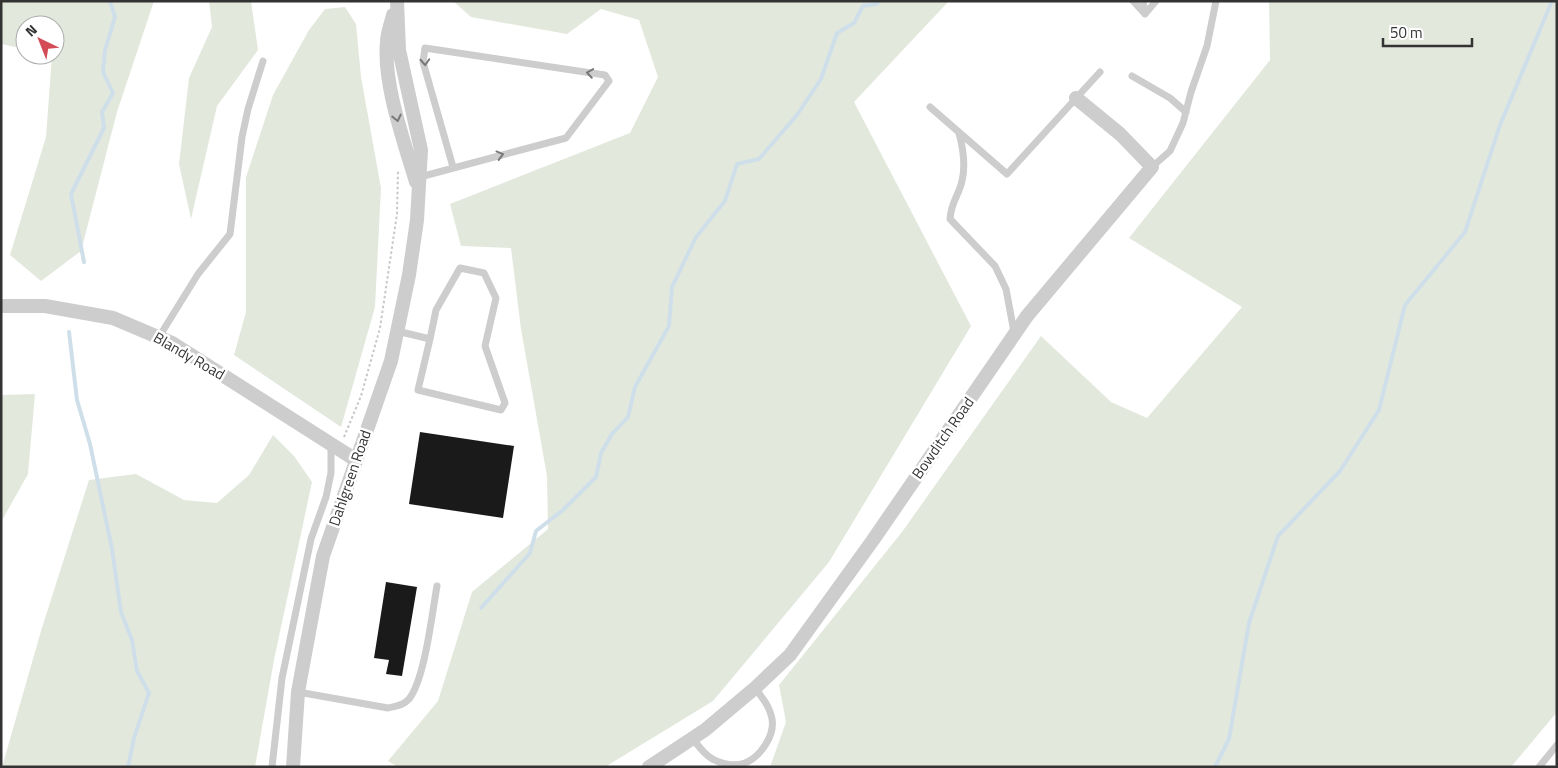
<svg xmlns="http://www.w3.org/2000/svg" width="1558" height="768" font-family="'Titillium Web',sans-serif">
	<style>
		.green { fill: #e3e8dd }
		.lines { fill: none; stroke-linecap: round; stroke-linejoin: round }
		.stream { stroke: #cfdfe9; stroke-width: 4 }
		.building { fill: #1a1a1a }
		.path { stroke: #c7c7c7; stroke-width: 2; stroke-dasharray: 2.5 2.5; stroke-linecap: butt }
		.service { stroke: #cdcdcd; stroke-width: 7 }
		.minor { stroke: #cdcdcd; stroke-width: 14 }
		.oneway { stroke: #787878 }
		.labels { text-anchor: middle; stroke-width: 5; stroke-linejoin: round; paint-order: stroke }
		.street-label { font-size: 15px; fill: #333; stroke: #fff }
	</style>
	<rect width="100%" height="100%" fill="#fff"/>
	<path class="green" d="M1,1h153l-37,111 -36,139 -40,30 -31,-26 36,-118 6,-82h3v-30h-30v24l-24,-5z
		M209,1h42l7,49 -41,56 -26,113 -12,-55 10,-86 23,-51z
		M453,1h496l-95,101 117,224 -142,236 -116,139 -108,66h-207l-10,-6 50,-60 34,-109 76,-63 -1,-53 -26,-147 -10,-81 -50,-2 -11,-42 180,-71 28,-56 -19,-57 -38,-11 -34,25 -96,-17z
		M1269,1h288v711l-46,55h-741l16,-45 -7,-37 123,-153 139,-196 70,66 36,16 95,-111 -113,-69 141,-178z
		M345,7l11,17 5,53 20,111 -6,119 -34,120 -107,-72 12,-43v-135l27,-82 36,-65 16,-21z
		M35,394l-7,80 -27,48v-127z
		M273,435l21,21 18,26 -38,178 -19,107h-253l39,-136 48,-151 47,-6 48,26 33,3 32,-28z"/>
	<g class="lines">
		<path class="stream" d="M84,262l-13,-68 33,-66 -2,-16 11,-19 -10,-21 2,-22 10,-33 -5,-16
			M69,332l8,68 13,44 22,105 9,63 11,28 5,31 12,22 -15,45 -6,29
			M481,608l49,-55 6,-22 27,-21 33,-33 5,-24 11,-19 16,-17 7,-30 34,-61 3,-39 24,-50 29,-36 12,-37 22,-5 38,-44 24,-36 16,-46 17,-10 9,-17 14,-2 2,-3
			M1215,767l14,-28 20,-116 29,-87 62,-65 39,-61 26,-105 60,-73 35,-107 52,-124"/>
	</g>
	<path class="building" d="M420,432l94,14 -11,72 -94,-14z
		M386,582l31,5 -15,89 -16,-2 3,-14 -15,-2z"/>
	<g class="lines">
		<path class="path" d="M344,437l17,-41 19,-68 17,-114 1,-43"/>
		<path class="service" d="M1133,1l12,13 11,-13
			M1143,1l2,13
			M1132,76l38,22 16,14
			M930,107l77,67 93,-102
			M959,133c4,15 7,32 3,48 -3,14 -11,21 -12,38l45,47 11,23 8,43
			M1152,167l18,-16 13,-28 8,-31 16,-46 9,-45
			M420,177l146,-39 43,-57 -4,-6 -180,-27 -2,14 30,105
			M397,331l33,8 -12,51 83,20 4,-7 -20,-57 11,-48 -12,-25 -24,-5 -24,42 -6,29
			M159,337l39,-63 32,-40 12,-97 6,-28 15,-48
			M298,692l90,16c7,-2 15,-2 21,-9 16,-20 23,-86 28,-113
			M692,738c5,6 12,16 19,20 9,6 23,9 34,5 15,-6 30,-27 27,-44 -2,-12 -10,-22 -17,-31
			M272,767l10,-89 29,-139 15,-42 5,-24v-28
			M1539,767l18,-22"/>
		<path class="minor" d="M393,15c-2,9 -6,18 -6,27 -4,42 17,99 29,140
			M1,306h44l68,12 59,25 184,117
			M293,767l5,-75 25,-136 68,-195 18,-86 8,-55 4,-70 -22,-100 -2,-49
			M649,767l56,-37 50,-42 35,-33 83,-115 154,-224 125,-149 -32,-33 -44,-36"/>
	</g>
	<defs><path id="oneway-chevron" d="M-2-3.5L2.5 0L-2 3.5" fill="none" stroke-width="1.6" stroke-linecap="round" stroke-linejoin="round" transform="scale(1.25)"/></defs>
	<g class="oneway">
		<use href="#oneway-chevron" transform="translate(425 62) rotate(87)"/>
		<use href="#oneway-chevron" transform="translate(590 73) rotate(-171)"/>
		<use href="#oneway-chevron" transform="translate(397 118) rotate(77)"/>
		<use href="#oneway-chevron" transform="translate(500 155) rotate(-15)"/>
	</g>
	<g class="labels">
		<g class="street-label">
			<text transform="translate(189 356) rotate(30)" y="5">Blandy Road</text>
			<text transform="translate(943 438) rotate(-55)" y="5">Bowditch Road</text>
			<text transform="translate(350 478) rotate(-71)" y="5">Dahlgreen Road</text>
		</g>
	</g>
	<rect width="1558" height="768" fill="none" stroke="#333333" stroke-width="5"/>
	<g transform="translate(40 40) rotate(317)"><circle r="24" fill="#ffffff" stroke="#adadad"/>
	<path d="M0-4L9 19L0 12L-9 19Z" fill="#d34b56"/>
	<text y="-8" font-size="14" font-weight="bold" text-anchor="middle" fill="#333333">N</text>
	</g>
	<path d="M1383 38v8h89v-8" fill="none" stroke="#333333" stroke-width="2.5"/>
	<text x="1390" y="38" font-size="15" fill="#333333" stroke="#ffffff" stroke-width="4" paint-order="stroke">50 m</text>
</svg>
